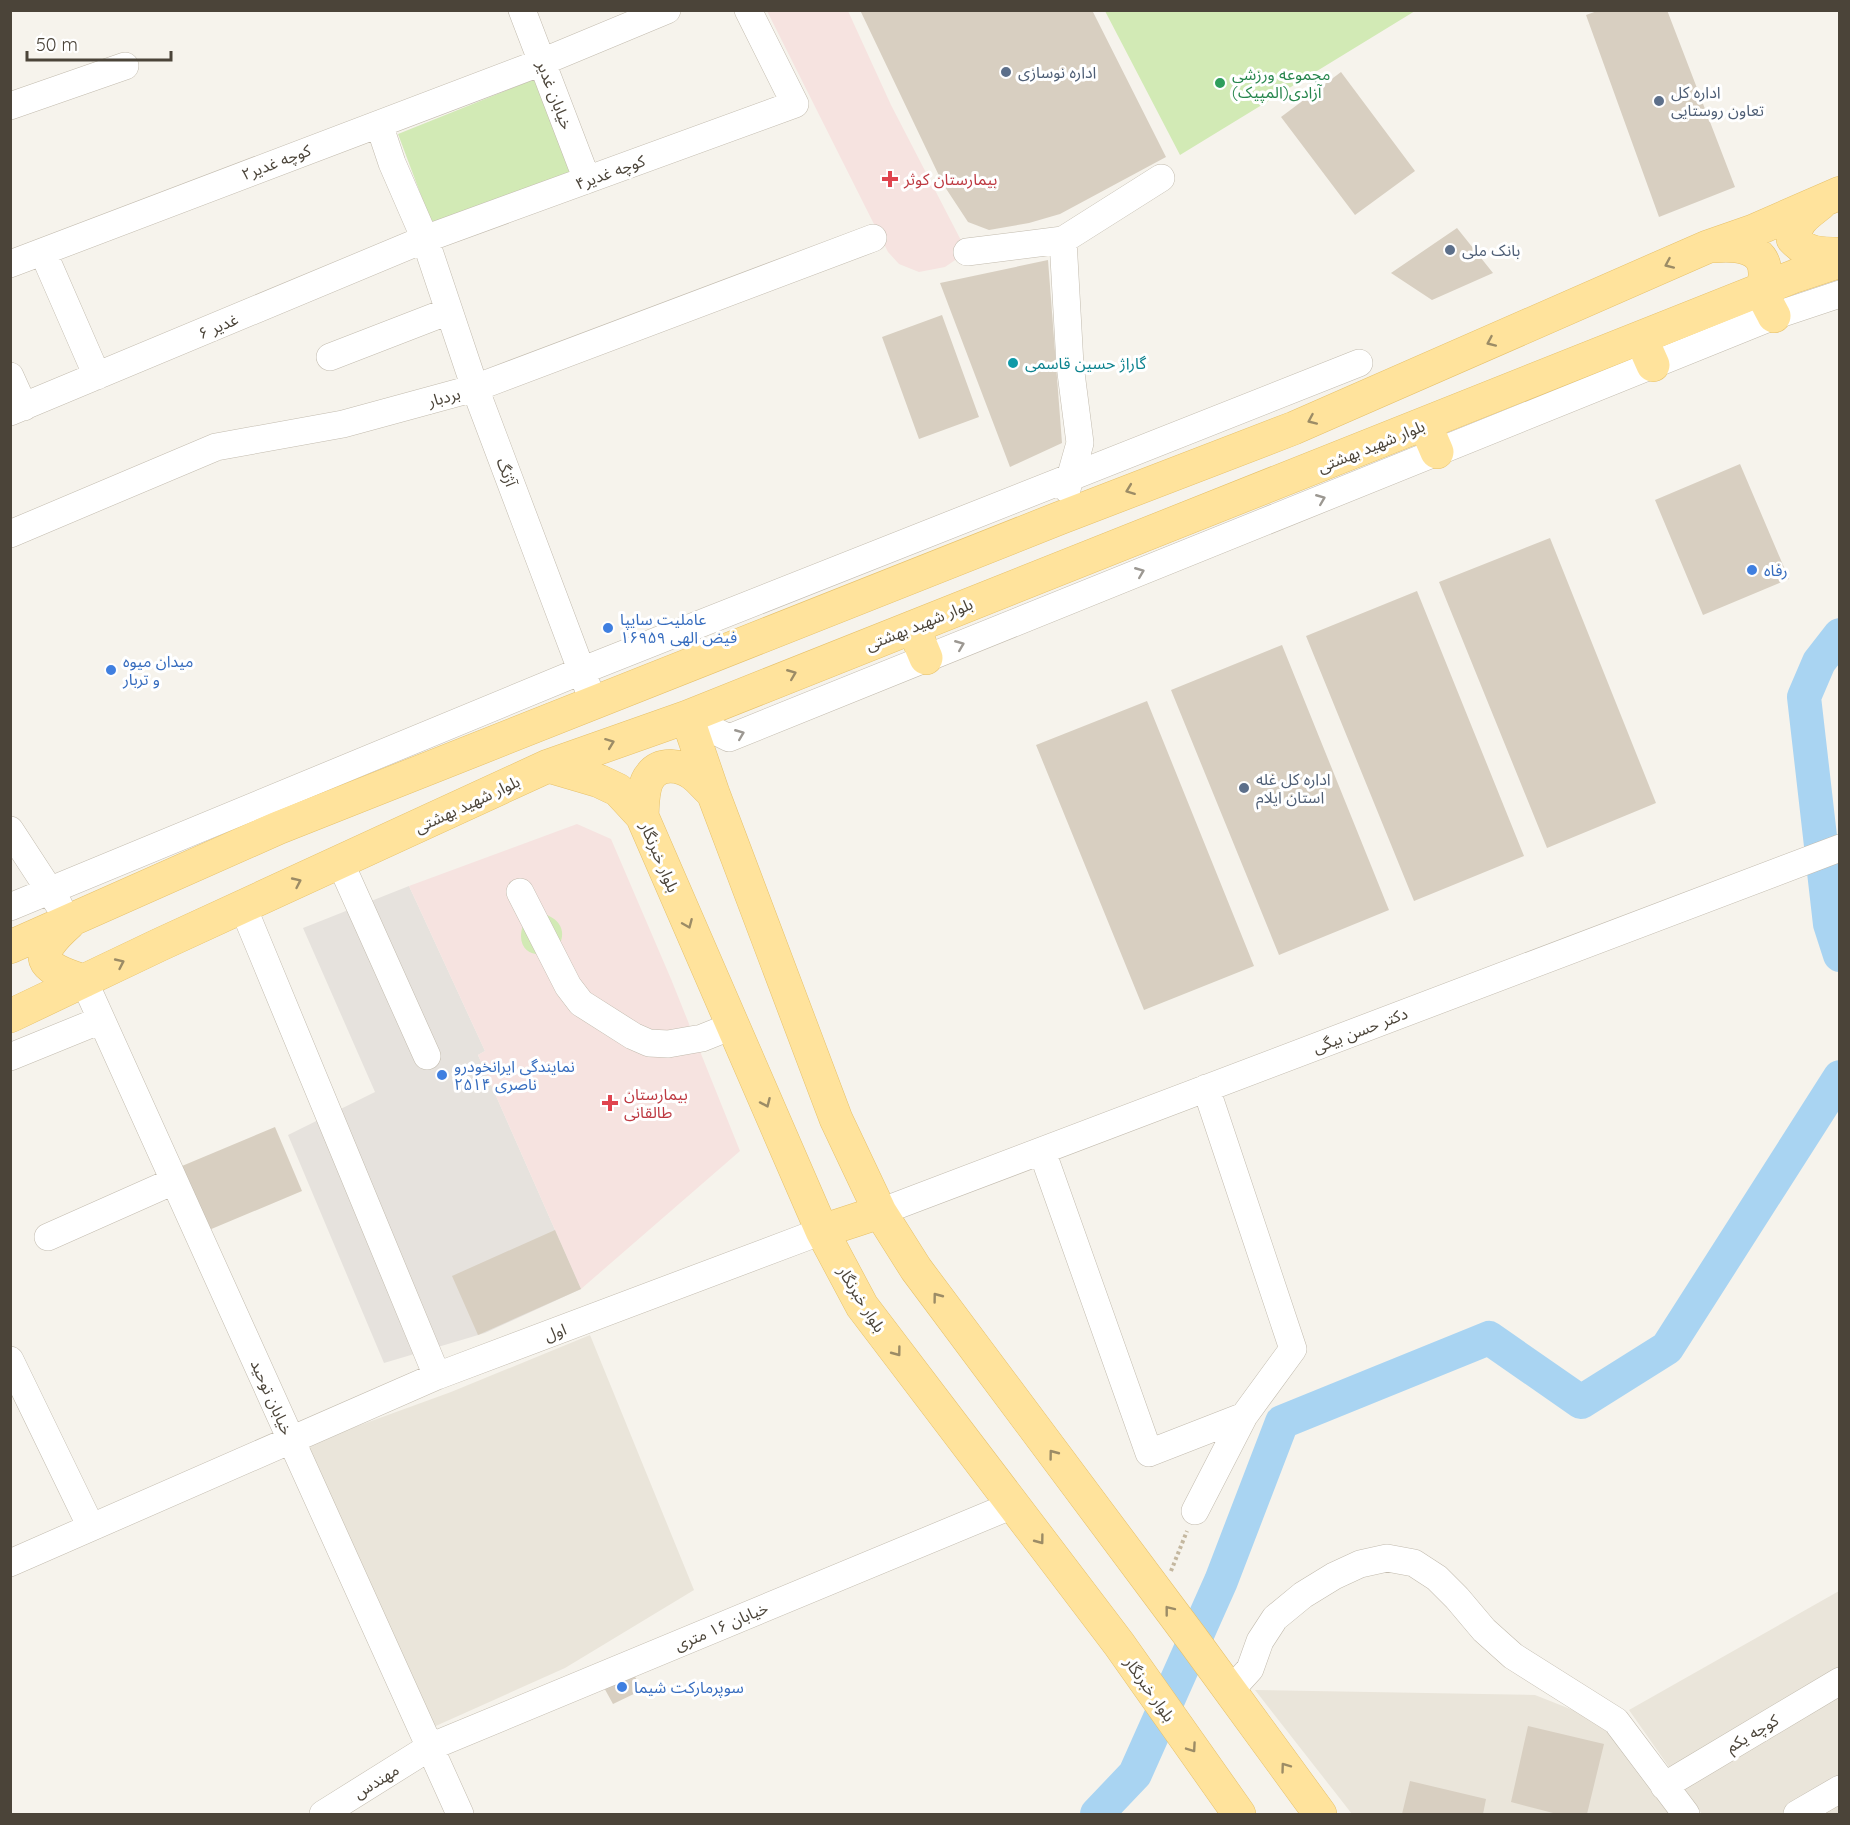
<svg xmlns="http://www.w3.org/2000/svg" width="1850" height="1825" font-family="Quicksand,'Noto Sans Arabic',sans-serif">
	<style>
		.residential { fill: #eae5da }
		.industrial { fill: #e6e2dd }
		.medical { fill: #f6e3e0 }
		.green { fill: #d2eab5 }
		.lines { fill: none; stroke-linecap: round; stroke-linejoin: round }
		.river { stroke: #a9d4f2; stroke-width: 34 }
		.building { fill: #d8cfc1 }
		.minor-casing { stroke: #c2bbae; stroke-width: 28 }
		.major-casing { stroke: #e6c16a; stroke-width: 34 }
		.path { stroke: #c4b79f; stroke-width: 4; stroke-dasharray: 3 3; stroke-linecap: butt }
		.minor { stroke: #fff; stroke-width: 27 }
		.major { stroke: #ffe39c; stroke-width: 33 }
		.oneway { stroke: #9c8c66 }
		.oneway2 { stroke: #9c9892 }
		.service-dot { fill: #5c6f8a; stroke: #fff; stroke-width: 2 }
		.leisure-dot { fill: #2e9e5b; stroke: #fff; stroke-width: 2 }
		.health-dot { fill: #e0444e; stroke: #fff; stroke-width: 2 }
		.culture-dot { fill: #0f9aa8; stroke: #fff; stroke-width: 2 }
		.shop-dot { fill: #3f7fe0; stroke: #fff; stroke-width: 2 }
		.labels { text-anchor: middle; stroke-width: 6; stroke-linejoin: round; paint-order: stroke }
		.service-label { font-size: 16px; fill: #4e5e75; stroke: #fff; text-anchor: start }
		.leisure-label { font-size: 16px; fill: #27864d; stroke: #fff; text-anchor: start }
		.street-label { font-size: 16px; fill: #4b4439; stroke: #fff }
		.health-label { font-size: 16px; fill: #be3a42; stroke: #fff; text-anchor: start }
		.culture-label { font-size: 16px; fill: #0d838f; stroke: #fff; text-anchor: start }
		.shop-label { font-size: 16px; fill: #366cbe; stroke: #fff; text-anchor: start }
	</style>
	<rect width="100%" height="100%" fill="#f6f3ec"/>
	<path class="residential" d="M590,1335l104,255 -129,78 -136,61 -140,-278 162,-59z
		M1839,1591v223h-137l-73,-104z
		M1255,1690l280,5 63,25 72,94h-318z"/>
	<path class="industrial" d="M409,886l76,165 -7,4 103,234 -96,44 -101,30 -96,-228 87,-43 -72,-164z"/>
	<path class="medical" d="M767,11h81l43,94 76,147 -22,15 -26,5 -20,-8 -11,-12z
		M577,824l34,15 60,140 69,172 -159,138 -103,-234 7,-4 -76,-165z"/>
	<path class="green" d="M1105,11h310l-235,144z
		M537,78l36,97 -139,55 -36,-96z
		M547,915c7,3 14,8 15,17 3,29 -52,33 -39,-7z"/>
	<g class="lines">
		<path class="river" d="M1840,635l-21,27 -15,35 26,227 10,31
			M1097,1814l38,-40 86,-193 61,-159 207,-84 92,64 86,-54 173,-271"/>
	</g>
	<path class="building" d="M860,10h232l74,147 -106,57 -31,9 -40,7 -21,-8 -25,-38z
		M1600,10h67l68,177 -76,30 -73,-202z
		M1341,72l74,99 -60,44 -74,-98z
		M1457,228l36,45 -61,27 -41,-27z
		M1048,260l14,183 -52,24 -70,-184z
		M942,315l37,102 -60,22 -37,-102z
		M1740,464l49,115 -86,36 -48,-115z
		M1550,538l106,265 -109,45 -108,-266z
		M1417,591l107,265 -110,45 -108,-265z
		M1282,645l107,265 -110,45 -108,-265z
		M1147,701l107,265 -110,44 -108,-265z
		M275,1127l27,64 -93,39 -27,-64z
		M555,1230l26,59 -103,46 -26,-59z
		M632,1671l10,19 -29,14 -11,-20z
		M1528,1726l76,18 -17,70h-30l-46,-12z
		M1410,1781l76,18 -3,15h-81z"/>
	<g class="lines">
		<defs>
			<path id="minor" d="M522,10l65,170
				M10,106l115,-40
				M379,124l13,39 33,76 50,149 113,300
				M1063,240l7,125 10,78 -13,46
				M43,252l54,124
				M967,252l96,-12 98,-62
				M10,264l532,-202 125,-52
				M330,357l119,-46
				M10,376l14,31
				M10,412l415,-173 370,-135 -47,-94
				M10,534l206,-87 127,-23 132,-36 398,-150
				M687,717l42,21 1045,-422 66,-22
				M10,830l49,75
				M340,862l87,194
				M520,892l48,94 13,17 52,33 16,7 19,1 34,-6 30,-12
				M10,907l571,-236 778,-308
				M243,907l194,469
				M84,981l376,833
				M10,1057l91,-37
				M1042,1151l107,302 95,-37
				M880,1212l960,-364
				M48,1237l126,-56
				M10,1360l81,167
				M1195,1511l49,-95 49,-67 -87,-261
				M10,1563l427,-187 385,-145
				M1230,1691l20,-22 10,-28 15,-23 28,-23 31,-19 26,-12 27,-6 27,5 23,15 20,20 27,32 29,26 103,65 70,93
				M1664,1786l176,-105
				M323,1814l107,-67 583,-242
				M1797,1814l43,-25"/>
			<path id="major" d="M1820,204c-14,11 -24,17 -27,35 14,15 27,15 47,15
				M1714,246c22,-2 52,0 51,29 0,4 -2,9 -2,14 0,8 7,19 11,27
				M1641,338l12,27
				M1425,424l12,28
				M913,627l13,31
				M687,717l26,76 123,326 44,93 36,57 277,371 127,174
				M548,766l51,15 19,9 24,26 180,415 40,75 257,338 120,170
				M642,816c1,-12 0,-31 9,-41 10,-13 30,-10 42,-1 7,5 13,13 20,19
				M69,923c-38,34 -30,44 15,58
				M10,947l268,-119 782,-310 234,-90 413,-181 46,-16 87,-38
				M10,1016l149,-71 389,-179 139,-49 1108,-441 45,-15
				M822,1231l58,-19"/>
		</defs>
		<use href="#minor" class="minor-casing"/>
		<use href="#major" class="major-casing"/>
		<path class="path" d="M1171,1571l16,-40"/>
		<use href="#minor" class="minor"/>
		<use href="#major" class="major"/>
	</g>
	<defs><path id="oneway-chevron" d="M-2-3.5L2.5 0L-2 3.5" fill="none" stroke-width="1.6" stroke-linecap="round" stroke-linejoin="round" transform="scale(1.5)"/></defs>
	<g class="oneway">
		<use href="#oneway-chevron" transform="translate(1669 264) rotate(156)"/>
		<use href="#oneway-chevron" transform="translate(1491 342) rotate(156)"/>
		<use href="#oneway-chevron" transform="translate(1312 420) rotate(156)"/>
		<use href="#oneway-chevron" transform="translate(1130 490) rotate(159)"/>
		<use href="#oneway-chevron" transform="translate(792 674) rotate(-22)"/>
		<use href="#oneway-chevron" transform="translate(610 743) rotate(-21)"/>
		<use href="#oneway-chevron" transform="translate(297 882) rotate(-25)"/>
		<use href="#oneway-chevron" transform="translate(688 924) rotate(67)"/>
		<use href="#oneway-chevron" transform="translate(120 963) rotate(-25)"/>
		<use href="#oneway-chevron" transform="translate(766 1103) rotate(66)"/>
		<use href="#oneway-chevron" transform="translate(937 1297) rotate(-127)"/>
		<use href="#oneway-chevron" transform="translate(897 1352) rotate(53)"/>
		<use href="#oneway-chevron" transform="translate(1053 1454) rotate(-127)"/>
		<use href="#oneway-chevron" transform="translate(1040 1540) rotate(53)"/>
		<use href="#oneway-chevron" transform="translate(1169 1610) rotate(-128)"/>
		<use href="#oneway-chevron" transform="translate(1192 1748) rotate(55)"/>
		<use href="#oneway-chevron" transform="translate(1285 1767) rotate(-126)"/>
	</g>
	<g class="oneway2">
		<use href="#oneway-chevron" transform="translate(1321 499) rotate(-22)"/>
		<use href="#oneway-chevron" transform="translate(1140 572) rotate(-22)"/>
		<use href="#oneway-chevron" transform="translate(960 645) rotate(-22)"/>
		<use href="#oneway-chevron" transform="translate(740 734) rotate(-22)"/>
	</g>
	<g class="service-dot">
		<circle cx="1006" cy="72" r="6"/>
		<circle cx="1659" cy="101" r="6"/>
		<circle cx="1450" cy="250" r="6"/>
		<circle cx="1244" cy="788" r="6"/>
	</g>
	<circle class="leisure-dot" cx="1220" cy="83" r="6"/>
	<g class="health-dot">
		<path d="M887 170h6v6h6v6h-6v6h-6v-6h-6v-6h6z"/>
		<path d="M607 1094h6v6h6v6h-6v6h-6v-6h-6v-6h6z"/>
	</g>
	<circle class="culture-dot" cx="1013" cy="363" r="6"/>
	<g class="shop-dot">
		<circle cx="1752" cy="570" r="6"/>
		<circle cx="608" cy="628" r="6"/>
		<circle cx="111" cy="670" r="6"/>
		<circle cx="442" cy="1075" r="6"/>
		<circle cx="622" cy="1687" r="6"/>
	</g>
	<g class="labels">
		<g class="service-label">
			<text x="1018" y="78">اداره نوسازی</text>
			<text x="1671" y="98">اداره کل<tspan x="1671" dy="18">تعاون روستایی</tspan></text>
			<text x="1462" y="256">بانک ملی</text>
			<text x="1256" y="785">اداره کل غله<tspan x="1256" dy="18">استان ایلام</tspan></text>
		</g>
		<g class="leisure-label">
			<text x="1232" y="80">مجموعه ورزشی<tspan x="1232" dy="18">آزادی(المپیک)</tspan></text>
		</g>
		<g class="street-label">
			<text transform="translate(555 95) rotate(69)" y="6">خیابان غدیر</text>
			<text transform="translate(276 162) rotate(-21)" y="6">کوچه غدیر۲</text>
			<text transform="translate(610 172) rotate(-20)" y="6">کوچه غدیر۴</text>
			<text transform="translate(218 326) rotate(-23)" y="6">غدیر ۶</text>
			<text transform="translate(444 397) rotate(-15)" y="6">بردبار</text>
			<text transform="translate(1371 446) rotate(-22)" y="6">بلوار شهید بهشتی</text>
			<text transform="translate(507 472) rotate(69)" y="6">آژنگ</text>
			<text transform="translate(919 624) rotate(-22)" y="6">بلوار شهید بهشتی</text>
			<text transform="translate(467 804) rotate(-25)" y="6">بلوار شهید بهشتی</text>
			<text transform="translate(660 857) rotate(67)" y="6">بلوار خبرنگار</text>
			<text transform="translate(1360 1030) rotate(-21)" y="6">دکتر حسن بیگی</text>
			<text transform="translate(862 1299) rotate(58)" y="6">بلوار خبرنگار</text>
			<text transform="translate(555 1332) rotate(-21)" y="6">اول</text>
			<text transform="translate(272 1397) rotate(66)" y="6">خیابان توحید</text>
			<text transform="translate(721 1626) rotate(-23)" y="6">خیابان ۱۶ متری</text>
			<text transform="translate(1150 1689) rotate(55)" y="6">بلوار خبرنگار</text>
			<text transform="translate(1752 1733) rotate(-31)" y="6">کوچه یکم</text>
			<text transform="translate(376 1781) rotate(-32)" y="6">مهندس</text>
		</g>
		<g class="health-label">
			<text x="904" y="185">بیمارستان کوثر</text>
			<text x="624" y="1100">بیمارستان<tspan x="624" dy="18">طالقانی</tspan></text>
		</g>
		<g class="culture-label">
			<text x="1025" y="369">گاراژ حسین قاسمی</text>
		</g>
		<g class="shop-label">
			<text x="1764" y="576">رفاه</text>
			<text x="620" y="625">عاملیت سایپا<tspan x="620" dy="18">۱۶۹۵۹ فیض الهی</tspan></text>
			<text x="123" y="667">میدان میوه<tspan x="123" dy="18">و تربار</tspan></text>
			<text x="454" y="1072">نمایندگی ایرانخودرو<tspan x="454" dy="18">ناصری ۲۵۱۴</tspan></text>
			<text x="634" y="1693">سوپرمارکت شیما</text>
		</g>
	</g>
	<rect width="1850" height="1825" fill="none" stroke="#4b4439" stroke-width="24"/>
	<path d="M27 51v9h144v-9" fill="none" stroke="#4b4439" stroke-width="3"/>
	<text x="36" y="51" font-size="18" fill="#4b4439" stroke="#ffffff" stroke-width="4.5" paint-order="stroke">50 m</text>
</svg>
